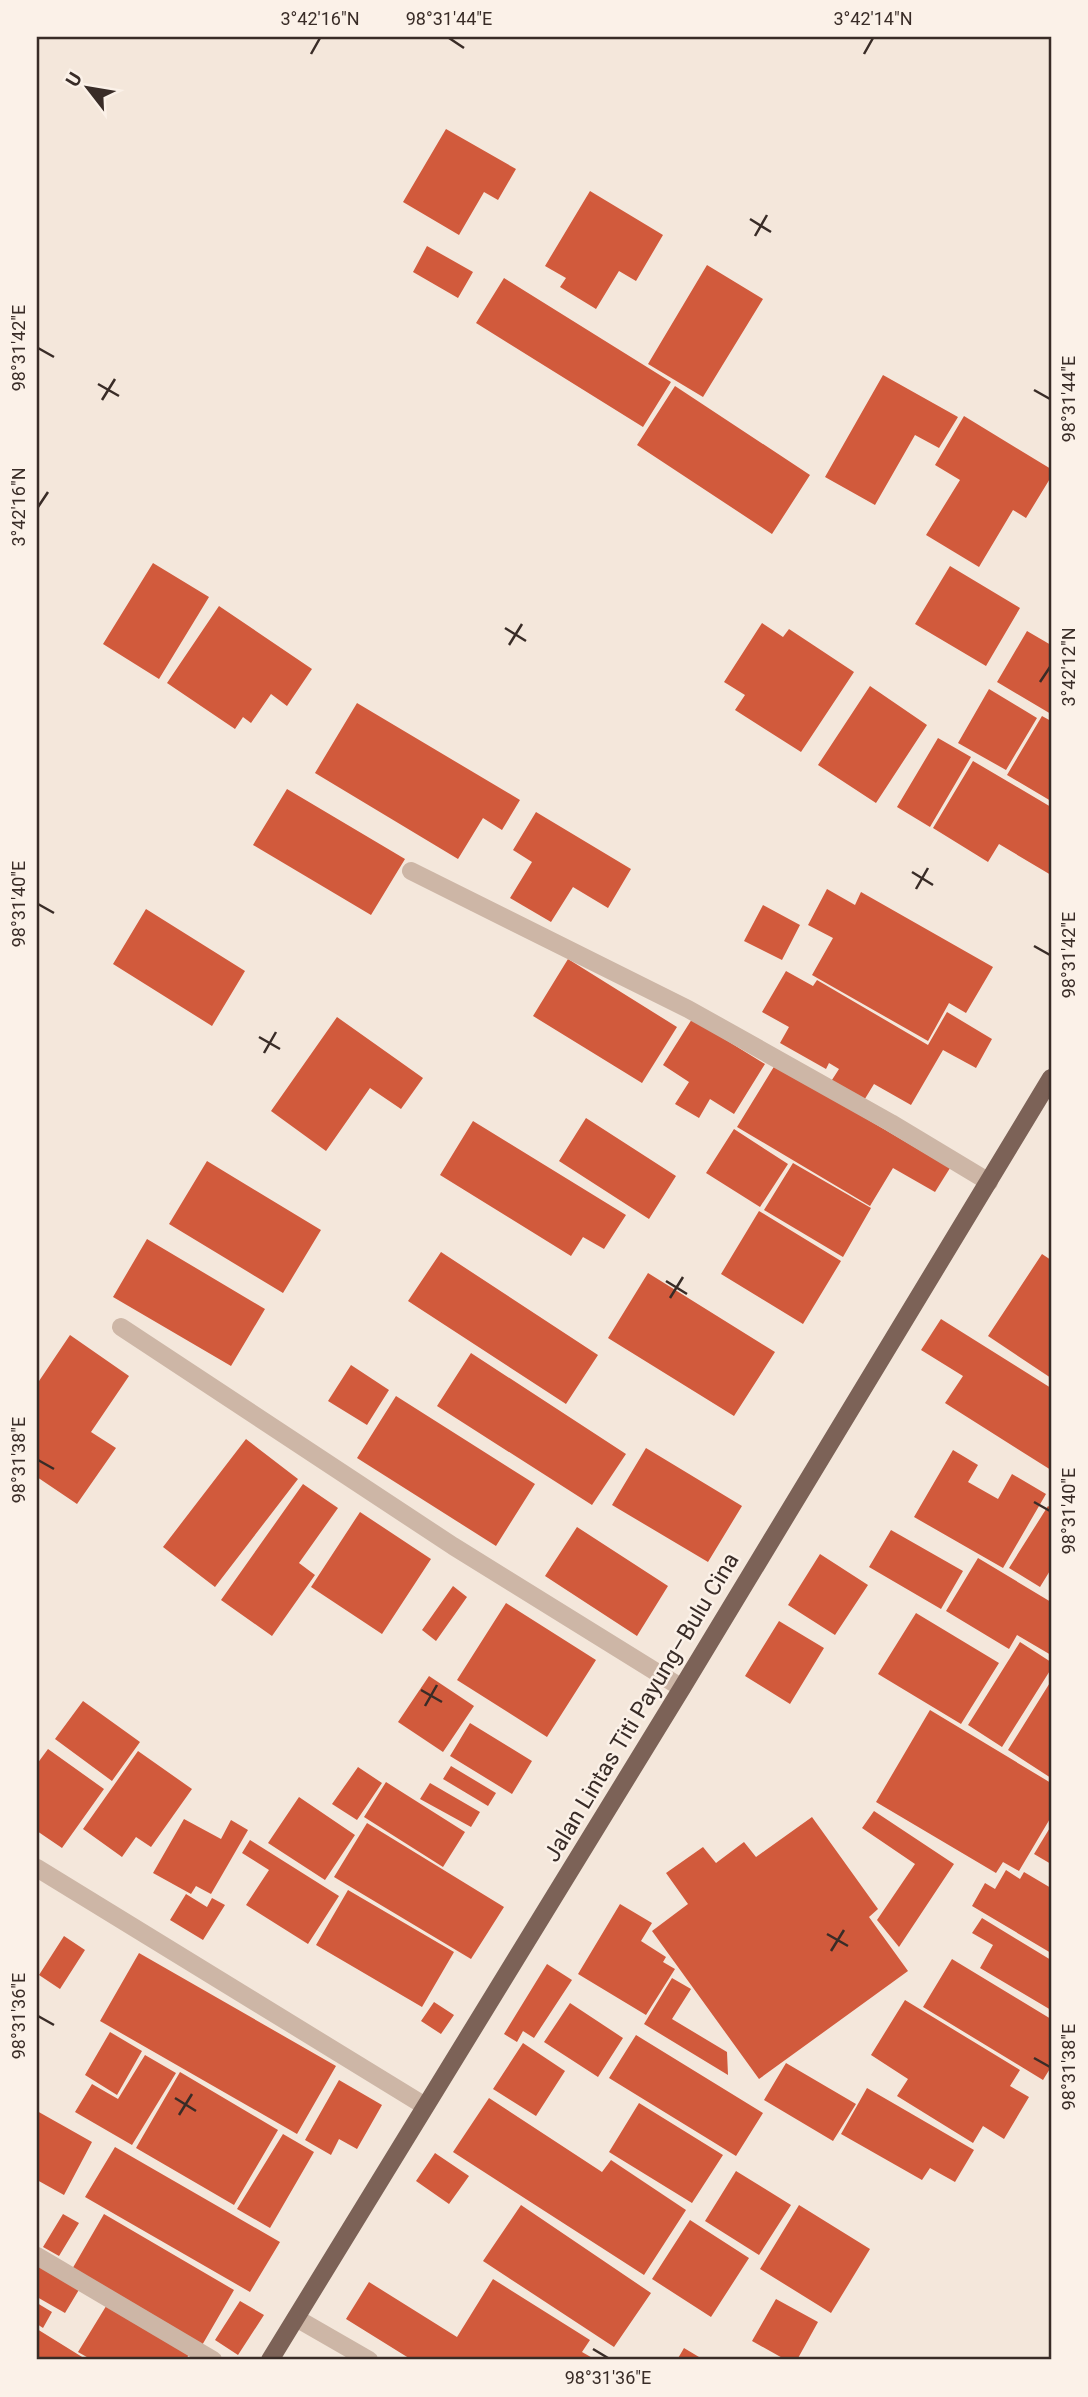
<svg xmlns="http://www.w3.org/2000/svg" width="1088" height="2397" font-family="Roboto,sans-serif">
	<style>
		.building { fill: #d15a3c }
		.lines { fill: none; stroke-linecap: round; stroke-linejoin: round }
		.minor { stroke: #cdb6a6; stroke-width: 18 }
		.primary { stroke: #7c6257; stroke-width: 18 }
		.ticks { fill: none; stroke: #392c27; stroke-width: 2.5 }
		.labels { text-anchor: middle; stroke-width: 5; stroke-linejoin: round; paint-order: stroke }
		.street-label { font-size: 23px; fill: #392c27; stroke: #fbf1e8 }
		.neatline { fill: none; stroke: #392c27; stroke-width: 2.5 }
		.ticks-label { font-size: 18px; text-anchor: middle; fill: #392c27 }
	</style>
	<rect width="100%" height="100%" fill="#f4e7db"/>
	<path class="building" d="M446,129l70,40 -18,31 -14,-8 -25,43 -56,-33z
		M590,191l73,44 -27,46 -17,-10 -23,38 -36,-22 6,-9 -21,-12z
		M427,246l46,26 -15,26 -45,-26z
		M707,265l56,34 -60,98 -55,-33z
		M504,278l167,104 -28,45 -167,-104z
		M883,375l75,42 -19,31 -24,-13 -40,70 -50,-28z
		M675,386l135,89 -38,59 -135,-89z
		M964,416l87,53v8l-25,41 -13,-8 -34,57 -53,-32 34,-55 -25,-15z
		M153,563l56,34 -50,82 -56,-35z
		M950,566l70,42 -34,58 -71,-42z
		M219,606l93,63 -25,37 -16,-12 -20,29 -8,-6 -8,12 -68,-46z
		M762,623l21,14 6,-8 65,43 -53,80 -66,-42 10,-15 -21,-13z
		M1027,631l24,14v69l-54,-32z
		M870,686l57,39 -51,78 -58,-38z
		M989,689l48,29 -31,52 -48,-27z
		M357,703l163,97 -18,30 -19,-12 -25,41 -143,-86z
		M1042,716l9,5v80l-44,-26z
		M938,738l33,19 -41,70 -33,-20z
		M973,761l78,46v68l-52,-31 -11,18 -55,-34z
		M287,789l118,70 -34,56 -118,-70z
		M536,812l95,57 -23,39 -35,-21 -22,35 -41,-24 22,-36 -19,-12z
		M827,889l28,16 6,-13 132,75 -27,46 -17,-10 -21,38 -116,-66 21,-37 -25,-13z
		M763,905l37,20 -18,35 -38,-19z
		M146,909l99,62 -33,55 -99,-62z
		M568,959l109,68 -35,56 -109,-67z
		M786,971l27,15 4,-6 111,65 19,-33 45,27 -16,29 -33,-18 -32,55 -37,-21 -11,18 -33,-19 9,-14 -10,-6 -3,6 -46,-26 9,-16 -27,-15z
		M337,1017l86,61 -22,31 -31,-21 -44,63 -55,-40z
		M692,1019l73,45 -31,50 -24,-15 -11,19 -24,-14 14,-22 -26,-17z
		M775,1065l175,103 -15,24 -42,-24 -23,38 -133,-79z
		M586,1118l90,58 -27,43 -90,-58z
		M473,1121l153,94 -22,34 -21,-12 -12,19 -131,-81z
		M734,1129l54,35 -28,43 -54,-34z
		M207,1161l114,69 -38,63 -114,-69z
		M793,1163l78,45 -28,49 -79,-47z
		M759,1211l82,50 -38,63 -82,-50z
		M147,1239l118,70 -34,57 -118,-69z
		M441,1252l157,103 -32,49 -158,-103z
		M1042,1254l9,6v118l-63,-42z
		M648,1273l127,79 -41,64 -126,-78z
		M941,1319l110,69v82l-106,-67 18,-27 -42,-26z
		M70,1335l59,41 -38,56 25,16 -39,56 -40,-27v-93z
		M471,1353l155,101 -34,51 -155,-99z
		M351,1365l38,25 -22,35 -39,-24z
		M396,1396l139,88 -39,62 -139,-88z
		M246,1439l52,40 -83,108 -52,-40z
		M646,1448l96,58 -34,56 -96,-57z
		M953,1450l25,15 -10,17 30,17 14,-25 34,20 -43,74 -89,-51z
		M303,1484l35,24 -39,55 16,12 -43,61 -51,-36z
		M1048,1506l3,2v61l-11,18 -31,-19z
		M360,1512l71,47 -49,75 -71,-47z
		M577,1527l91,59 -31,50 -92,-60z
		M891,1530l72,41 -22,38 -72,-42z
		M820,1554l48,31 -33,50 -47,-30z
		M978,1558l73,44v53l-34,-20 -8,14 -63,-38z
		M453,1586l14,11 -31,44 -14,-11z
		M506,1603l90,57 -49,77 -90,-57z
		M916,1613l83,50 -38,61 -83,-50z
		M779,1621l45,27 -34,56 -45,-28z
		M1020,1642l31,20v7l-49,78 -34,-22z
		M429,1676l45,30 -31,46 -45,-30z
		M1051,1681v97l-43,-28z
		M83,1701l57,41 -28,39 -57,-42z
		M930,1710l121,73v34l-32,54 -16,-9 -7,11 -120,-71z
		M470,1723l62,38 -20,33 -62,-38z
		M48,1749l56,40 -42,59 -25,-17v-67z
		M138,1751l54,38 -41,58 -15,-10 -14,20 -39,-28z
		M451,1766l45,27 -8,13 -45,-27z
		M358,1767l24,16 -25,37 -25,-16z
		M386,1782l79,50 -22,35 -79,-50z
		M430,1783l50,29 -9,15 -51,-28z
		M299,1797l56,38 -30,45 -57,-37z
		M874,1811l80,53 -55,83 -22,-27 38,-56 -53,-36z
		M812,1817l66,92 -9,8 39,54 -149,108 -107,-148 36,-27 -22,-31 37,-26 13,16 28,-21 12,15z
		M184,1819l37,20 10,-19 17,10 -37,64 -15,-8 -5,8 -38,-21z
		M367,1823l137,84 -33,52 -137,-82z
		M1051,1826v38l-17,-10z
		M250,1840l89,56 -31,48 -62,-39 23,-35 -27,-17z
		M1006,1870l14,9 4,-7 27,16v65l-79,-47 13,-23 10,6z
		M348,1890l106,62 -32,55 -106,-62z
		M186,1894l21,13 5,-9 13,7 -22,35 -33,-20z
		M620,1904l32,19 -11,18 25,16 -3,5 12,7 -29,46 -68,-41z
		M982,1918l69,42v50l-71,-42 13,-23 -21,-12z
		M64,1936l21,14 -25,39 -21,-14z
		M139,1953l197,113 -39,68 -197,-113z
		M952,1959l99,60v48l-8,13 -120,-73z
		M547,1964l25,16 -38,58 -11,-7 -6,11 -13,-8z
		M672,1978l19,11 -19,30 55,33 1,23 -84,-51z
		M905,2000l115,70 -10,16 19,11 -25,42 -21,-13 -10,17 -76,-47 11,-17 -37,-24z
		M434,2002l20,13 -13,19 -20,-13z
		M570,2003l53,35 -25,39 -54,-35z
		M110,2032l32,19 -25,44 -32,-20z
		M636,2035l127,78 -27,43 -127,-78z
		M523,2043l42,28 -29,45 -43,-27z
		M145,2055l31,18 -44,72 -57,-33 17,-28 26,15z
		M786,2063l70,41 -23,37 -69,-41z
		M180,2072l98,58 -44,75 -98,-57z
		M339,2080l43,25 -25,44 -18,-10 -8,16 -26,-15z
		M867,2088l107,62 -19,32 -25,-14 -8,12 -81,-46z
		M489,2098l113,74 9,-12 75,50 -42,65 -191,-123z
		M639,2103l84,52 -31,48 -83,-51z
		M37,2111l55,31 -28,53 -27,-15z
		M283,2134l31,18 -44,76 -33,-19z
		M115,2147l165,95 -30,50 -165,-95z
		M435,2153l34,23 -20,28 -33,-23z
		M736,2171l55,34 -32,50 -54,-34z
		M521,2205l130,88 -37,54 -131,-86z
		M799,2205l71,44 -39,64 -71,-44z
		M63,2214l16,9 -20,33 -16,-9z
		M104,2214l130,76 -33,57 -130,-76z
		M690,2220l59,38 -38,59 -59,-38z
		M37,2263l43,25 -15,25 -28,-16z
		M493,2279l97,61 -8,12 14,8h-184l-66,-41 23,-37 88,55z
		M776,2299l42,23 -21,38h-11l-34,-19z
		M240,2301l24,14 -26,40 -23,-15z
		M37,2303l15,9 -9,16 -6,-4z
		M108,2303l82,49 -4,8h-94l-14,-8z
		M37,2329l50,31h-50z
		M684,2348l20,12h-27z"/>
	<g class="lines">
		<path class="minor" d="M411,871l277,138 203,114 98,59
			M121,1327l332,219 229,142
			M37,1868l388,238
			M37,2256l176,104
			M296,2318l73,42"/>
		<path class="primary" d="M270,2360l412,-672 369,-610"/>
	</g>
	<path class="ticks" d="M449,38l15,10M311,54l9,-16M864,54l9,-16M750,219l21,13M755,236l12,-21M38,348l16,9M98,384l21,12M1034,390l16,9M102,400l13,-21M38,507l10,-15M505,628l21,13M509,645l13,-21M1040,682l10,-15M912,872l21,13M916,889l12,-21M38,904l16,9M1034,946l16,9M259,1037l21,12M264,1053l12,-21M666,1281l21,13M670,1298l13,-21M38,1460l16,9M1034,1502l16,9M421,1690l21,12M425,1706l12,-21M827,1934l21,12M831,1951l13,-21M38,2016l16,9M1034,2058l16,9M175,2098l21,13M179,2115l13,-21M593,2349l15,9"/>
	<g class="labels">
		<g class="street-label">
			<text transform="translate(641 1707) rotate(-59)" y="8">Jalan Lintas Titi Payung–Bulu Cina</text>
		</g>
	</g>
	<rect width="1088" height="2397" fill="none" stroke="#fbf1e8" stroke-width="77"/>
	<g transform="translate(88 88) rotate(301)" stroke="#fbf1e8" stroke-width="5" paint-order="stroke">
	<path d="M0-5L12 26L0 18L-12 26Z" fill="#392c27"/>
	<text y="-10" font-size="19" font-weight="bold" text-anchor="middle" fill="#392c27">U</text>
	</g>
	<rect x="38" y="38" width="1012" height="2320" class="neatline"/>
	<g class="ticks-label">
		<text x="320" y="25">3°42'16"N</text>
		<text x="449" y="25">98°31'44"E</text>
		<text x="873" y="25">3°42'14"N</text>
		<text transform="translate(19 348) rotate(-90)" y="6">98°31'42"E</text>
		<text transform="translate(1069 399) rotate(-90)" y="6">98°31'44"E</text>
		<text transform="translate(19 507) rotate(-90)" y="6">3°42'16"N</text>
		<text transform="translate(1069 667) rotate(-90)" y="6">3°42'12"N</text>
		<text transform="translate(19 904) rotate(-90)" y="6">98°31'40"E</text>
		<text transform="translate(1069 955) rotate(-90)" y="6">98°31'42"E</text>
		<text transform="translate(19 1460) rotate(-90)" y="6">98°31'38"E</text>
		<text transform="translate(1069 1511) rotate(-90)" y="6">98°31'40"E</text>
		<text transform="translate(19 2016) rotate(-90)" y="6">98°31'36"E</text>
		<text transform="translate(1069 2067) rotate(-90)" y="6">98°31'38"E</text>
		<text x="608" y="2384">98°31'36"E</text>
	</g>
</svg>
